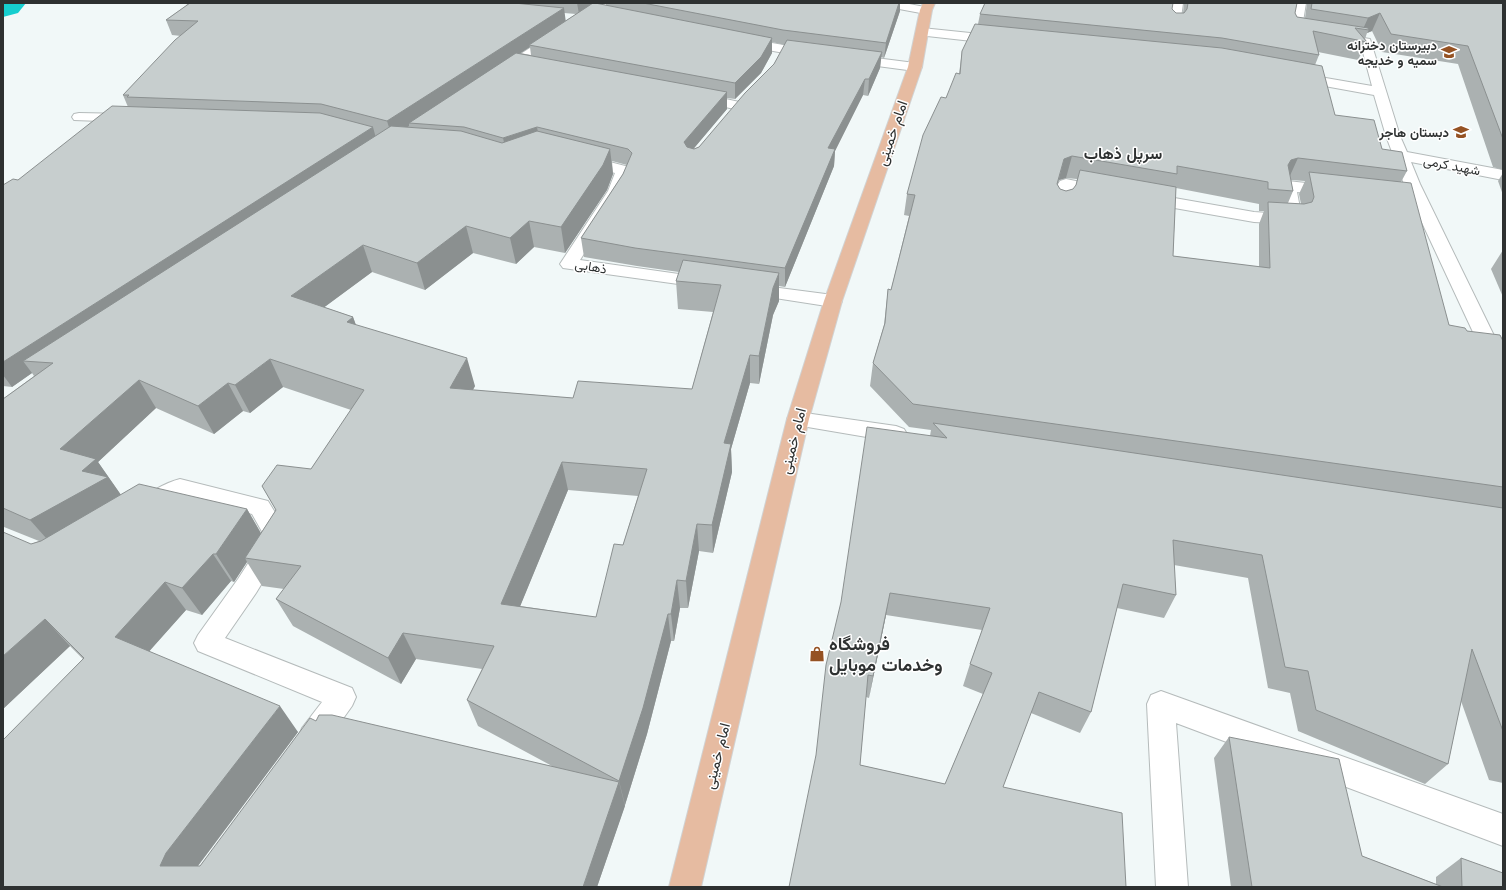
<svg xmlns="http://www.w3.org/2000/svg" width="1506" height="890" font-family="Jost,Vazirmatn,sans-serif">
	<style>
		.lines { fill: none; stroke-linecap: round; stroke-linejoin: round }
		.river { fill: #16cecf; fill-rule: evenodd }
		.minor-casing { stroke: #b5bbbb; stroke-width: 2 }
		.major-casing { stroke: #d1d2d2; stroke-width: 2 }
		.minor { fill: #fff; fill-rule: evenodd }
		.major { fill: #e6bba1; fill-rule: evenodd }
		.wall { fill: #abb1b1; fill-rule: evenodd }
		.shaded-wall { fill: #8b9090 }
		.building { fill: #c7cece; stroke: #8b9090; fill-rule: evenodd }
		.labels { text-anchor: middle; stroke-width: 3; stroke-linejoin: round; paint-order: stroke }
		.far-poi-label { font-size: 13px; font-weight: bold; fill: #2e3131; stroke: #fff; text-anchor: end }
		.far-street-label { font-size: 13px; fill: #2e3131; stroke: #fff }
		.street-label { font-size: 15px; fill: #2e3131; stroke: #fff }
		.far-district-label { font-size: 16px; font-weight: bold; fill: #2e3131; stroke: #fff }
		.near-poi-label { font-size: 18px; font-weight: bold; fill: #2e3131; stroke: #fff; text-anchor: start }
	</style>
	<rect width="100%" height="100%" fill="#f1f8f8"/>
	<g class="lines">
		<path class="river" d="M3,3h23l-8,10 -15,4z"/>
		<defs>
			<path id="minor" d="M599,3h14l-104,71h-10l-2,-3 2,-3z
				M877,3h27l26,5 2,2 -2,2 -4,2 -43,-8 -4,-1z
				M1171,3h12l-3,23 -2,3h-8l-2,-3z
				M1294,3h12l-4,25 68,11 30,97 7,16 96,18v10l-92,-18 9,22 83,170v28l-7,-2 -3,-5 -89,-191 -18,-48 -12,-41 -77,-14 -5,-1 -2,-3 2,-3 5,-1 75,13 -11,-41 -70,-11 -2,-3z
				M922,28l77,8 4,1 2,3 -2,3 -4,1 -81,-9 -2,-3 2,-3z
				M743,38l69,12 5,1 1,3 -1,3 -5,1 -73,-13 -2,-3 2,-3z
				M852,55l63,8 5,1 2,3 -2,3 -5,1 -68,-9 -1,-3 1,-3z
				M698,93l46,10 2,3 -2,3 -5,1 -46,-10 -2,-3 2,-3z
				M79,113l49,1 5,1 2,3 -2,3 -5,1 -54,-2 -2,-3 2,-3z
				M583,155l46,12 3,3 -8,21 -44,69 127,18 6,1 3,4 -3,4 -6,1 -144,-20 -3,-4 48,-73 7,-18 -37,-10 -3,-3 3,-3z
				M1066,179l44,9 2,3 -2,3 -6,2 -31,-6 -4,16 -2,3 -6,2 -6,-2 -2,-3 5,-22 2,-3z
				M1288,181l44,5 6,2 2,3 -2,3 -6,2 -35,-4 5,27 -2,4 -6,1 -40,-2 -108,-19 -6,-2 -2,-3 2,-3 6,-2 108,19 31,2 -5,-28 2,-3z
				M749,284l84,11 7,2 2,4 -2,4 -7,2 -90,-14 -3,-4 3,-4z
				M798,412l98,14 8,3 3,5 -3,5 -8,3 -106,-18 -3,-5 3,-5z
				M180,479l88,22 22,36 -34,56 -31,45 127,50 4,9 -4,9 -30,42 -10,3 -10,-3 -4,-10 4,-10 20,-26 -124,-51 -4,-8 4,-8 40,-56 27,-42 -13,-23 -69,-18c-14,9 -28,22 -44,17l-4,-6c7,-12 32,-25 45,-28z
				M1161,691l342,123v32l-327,-123 12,164h-32l-9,-183 4,-9z"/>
			<path id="major" d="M923,3h12l-3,7 -10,57 -80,234 -33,118 -108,468h-32l118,-468 37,-118 84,-234 12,-57z"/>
		</defs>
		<use href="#minor" class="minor-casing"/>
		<use href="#major" class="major-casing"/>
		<use href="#minor" class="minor"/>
		<use href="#major" class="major"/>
	</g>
	<path class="wall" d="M186,3h410l10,2v-2h294v8l-16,47 -3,-1 -1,11 -12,28 -5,-1 -28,56 -1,15 -49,121 -6,-1v15l-6,14 -14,69 -9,-1 -19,66 1,23 -19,81 -14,-2 -11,57h-8l-6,33h-3l-24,93 -22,71 -28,82h-594l80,-228 -13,-13 -67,63 28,-165 8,-3 -35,-14h-1v-128l31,-23 -2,-3 -20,14 -9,-1v-201l15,-5 110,-73 -5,-12 58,-59 -9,-1 -6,-15 21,-15zM564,13l12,1 -11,7zM772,42l13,3 -11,19 -75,83 -6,2 34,-40v-11l8,1 26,-26 11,-20zM530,47l1,8 -11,-2zM612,161l15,4 -4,9 -42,64 3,19 53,9 42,6 -3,9 2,28 35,3 -21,77 -119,9 -100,-8 2,-4 -119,-61 -3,-8 -29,-10 48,-35 53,18 48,-37 43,11 18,-17 31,6 42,-63 6,-16zM283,387l68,23 -40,59 -49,17 14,24 -15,23 -14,-24 -126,-14 -23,-33 58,-54 58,26 29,-23 7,2zM568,490l70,6 -15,49 -27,72 -76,-11zM247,562l15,24 22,3 -8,10 17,27 108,58 15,-25 66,10 -15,31 11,26 74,40 -236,-45 -116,145h-2l100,-134 -149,-81 37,-41 16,5 29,-34 3,1z
		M1184,3h113l-2,10 2,4 8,1 2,-15h196v167l-10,-3 -35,-103 -76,-12 -10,-21 -5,2 -2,6 2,3 -9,18 -40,-8 1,3 -4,10 20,50 47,34 25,22 -6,11 48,143 18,6 36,10v442l-14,-3 -28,-79 -13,63 -23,20 -127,-53 -8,-38 -22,-5 -20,-110 -74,-13 2,30 -12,23 -47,-10 -26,104 -11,21 -49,-20 -28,74 -214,100 141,-451 1,-6 -22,-3 -39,-41 3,-23 11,-38 4,-36 3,1 18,-74 -5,-1 3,-21 39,-96 13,-24 3,-23 16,-27 2,-10 192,-5 4,4h7zM1066,178l11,1 -1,7 -3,3 -7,2 -6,-2 -3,-4 2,-5zM1291,180l14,1 -6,13 2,10 -13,-1 5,-12zM1176,188l83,16v7h5l-5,13v43l-86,-11zM886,615l96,15 -12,34 -7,22 20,8 -38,90 -85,-19 6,-68 3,1z
		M1503,173v22l-5,-14z
		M1503,250v47l-12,-28z
		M1229,737l133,119 74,28v-7l25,-19 42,29h-272l-17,-129z"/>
	<path class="shaded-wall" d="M577,3h19l-17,11z
		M899,3h1v8l-16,47 2,-15z
		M564,8l2,15 -37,22 1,2 -117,76h-4v3l-17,11 -5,-16z
		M1380,13l-8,18 -5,2 2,-3 -6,-1 5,-11z
		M772,38v15l-11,20 -26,26v-16z
		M882,52l-2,16 -12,28 1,-17z
		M865,79l-2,16 -28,56 -1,15 -49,121v-19l43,-120z
		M727,92v17l-42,50 -1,-17z
		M373,127l5,19 -355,215 9,12 -20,14 -9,-12v-13z
		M537,127l3,17 -33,11 -4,-17z
		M610,149l3,25 -6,16 -42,63 -4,-26z
		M1072,156l-6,22 -7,2 -7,26 12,-47z
		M1298,158l-10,22v-15l3,-5z
		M529,221l5,26 -18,17 -6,-26z
		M466,226l7,27 -48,37 -8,-27z
		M363,245l9,27 -69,51 -12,-27z
		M779,273v28l-6,14 -14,69v-28l14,-68z
		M353,317l10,28 -16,-23z
		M750,355v28l-19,66 1,23 -19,81 -1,-28 12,-82z
		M467,358l8,28 -17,30 -8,-28z
		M270,359l13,28 -33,26 -15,-28z
		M139,380l17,28 -58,54 30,43 -74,42 -24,-27 30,-71z
		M228,383l15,28 -29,23 -16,-28z
		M562,462l6,28 -58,141 -9,-27z
		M247,509l16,28 -18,21 2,4 -13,20 -18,-28z
		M697,524l2,27 -11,57 -2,-27z
		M213,554l18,27 -29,34 -20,-27z
		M677,580l3,28 -6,33 -3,-27z
		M165,582l21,28 -48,54 -23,-27z
		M890,593l-4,22 -17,83 4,-22z
		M668,614l3,27 -24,93 -22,71 -6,-24z
		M45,619l25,27 -67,63v-53z
		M403,633l13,26 -15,25 -13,-26z
		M280,706l18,26 -107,143 -31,-9 6,-13z
		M619,782l6,24 -28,81h-14z"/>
	<path class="building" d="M190,3h324l50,5 -177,113 -66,-17 -194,-7 2,-2h-6l52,-55 23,-19 -32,-1z
		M593,3h2l177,35 -11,19 -26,26 -206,-38z
		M643,3h256l-13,40 -103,-13z
		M985,3h188l-1,6 4,4h8l3,-4 1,-6h109l-2,10 2,4 71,11 1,2 -14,-2 12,14 -54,-11 6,24 -97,-17 -242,-24z
		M1312,3h191v136l-35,-93 -77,-12 -11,-21 -12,5 -57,-9z
		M975,24l247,24 100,18 13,49 39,5 8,29 20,3 5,19 -109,-13 -7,2 -3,5 5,26 -25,-2v-7l-91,-16v8l-105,-18 -8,3 -7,25 3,5 6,2 7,-2 3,-4 4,-15 96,17 -3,69 97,12 -2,-66 36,2 8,-2 2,-5 -5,-25 102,11 38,142 16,3 2,3 33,4 3,6v146l-590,-83 -40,-41 12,-40 3,-34 3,1 24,-95 -8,-1 16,-59 18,-38 5,1 10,-25 4,1 2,-23z
		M787,40l95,12 -13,27h-4l-37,69 7,1 -50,119 -150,-20 -54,-10 42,-64 9,-21 -4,-4 -91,-22 -34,11 -39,-11 -55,-4 107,-70 211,39 -43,50 3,5 7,2 5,-2 46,-54 29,-29z
		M112,106l208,7 53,14 -370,235v-177l10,-6 5,1z
		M391,126l70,5 41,12 35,-12 73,18 -7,16 -42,62 -32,-6 -19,17 -44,-12 -49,37 -54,-18 -72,51 62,21 -6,5 120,36 -17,30 123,10 5,-17 114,8 29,-104 -45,-4 7,-21 96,13 -6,15 -14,68 -9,-1 -26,88 7,1 -19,81 -15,-1 -11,57 -9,-1 -6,34h-3l-25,94 -24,73 -152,-81 27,-54 -91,-13 -15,25 -112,-59 25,-33 -56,-8 31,-48 -14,-24 15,-21 34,4 53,-79 -94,-31 -35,26 -7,-2 -30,23 -59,-26 -79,69 36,10 -14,12 26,6 -78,43 -27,-12v-109l50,-36 -30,-2zM562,462l85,7 -24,76 -9,-1 -18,73 -95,-13z
		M933,423l570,85v223l-31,-82 -24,115 -132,-54 -8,-39 -23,-4 -23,-112 -89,-15 3,55 -53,-11 -32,128 -52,-20 -36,95 119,26 4,74h-337l27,-132 10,-90 15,-63 26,-175 80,11zM890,593l100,15 -20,56 22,9 -47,111 -85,-19 8,-90 5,1z
		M139,484l108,25 -31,45h-3l-31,34 -17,-6 -50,55 165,69 -114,147 -6,13h40l110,-148 6,3 3,-6h13l287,67 -36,105h-580v-147l81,-82 -39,-39 -42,37v-124l28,12 10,-3z
		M1229,737l110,22 23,97 81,31h-191z
		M1461,858l42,15v14h-41z"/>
	<defs>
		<symbol id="school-bare" viewBox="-9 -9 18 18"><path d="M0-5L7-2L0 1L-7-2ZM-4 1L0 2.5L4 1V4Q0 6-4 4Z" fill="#955223" stroke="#fff" stroke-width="2.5" paint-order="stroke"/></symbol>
		<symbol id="shop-bare" viewBox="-9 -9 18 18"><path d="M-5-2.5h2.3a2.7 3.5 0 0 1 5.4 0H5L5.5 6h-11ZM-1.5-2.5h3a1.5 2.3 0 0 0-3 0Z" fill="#955223" stroke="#fff" stroke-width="2.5" paint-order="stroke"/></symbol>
	</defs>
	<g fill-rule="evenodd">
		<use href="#school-bare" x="1438" y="41" width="22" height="22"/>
		<use href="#school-bare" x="1450" y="121" width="22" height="22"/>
		<use href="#shop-bare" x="806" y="643" width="22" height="22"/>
	</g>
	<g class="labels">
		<g class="far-poi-label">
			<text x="1437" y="50">دبیرستان دخترانه<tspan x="1437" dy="15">سمیه و خدیجه</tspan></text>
			<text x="1449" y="137">دبستان هاجر</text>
		</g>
		<g class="far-street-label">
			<text transform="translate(1452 165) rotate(11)" y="5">شهید کرمی</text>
			<text transform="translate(591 266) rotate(10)" y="5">ذهابی</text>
		</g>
		<g class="street-label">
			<text transform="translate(892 133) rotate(-71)" y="5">امام خمینی</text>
			<text transform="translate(793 441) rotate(-76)" y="5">امام خمینی</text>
			<text transform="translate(717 756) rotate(-76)" y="5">امام خمینی</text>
		</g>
		<g class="far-district-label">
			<text x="1123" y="159">سرپل ذهاب</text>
		</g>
		<g class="near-poi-label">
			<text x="829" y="650">فروشگاه<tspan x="829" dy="21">وخدمات موبایل</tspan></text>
		</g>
	</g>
	<rect width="1506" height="890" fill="none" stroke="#2e3131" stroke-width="8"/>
</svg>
